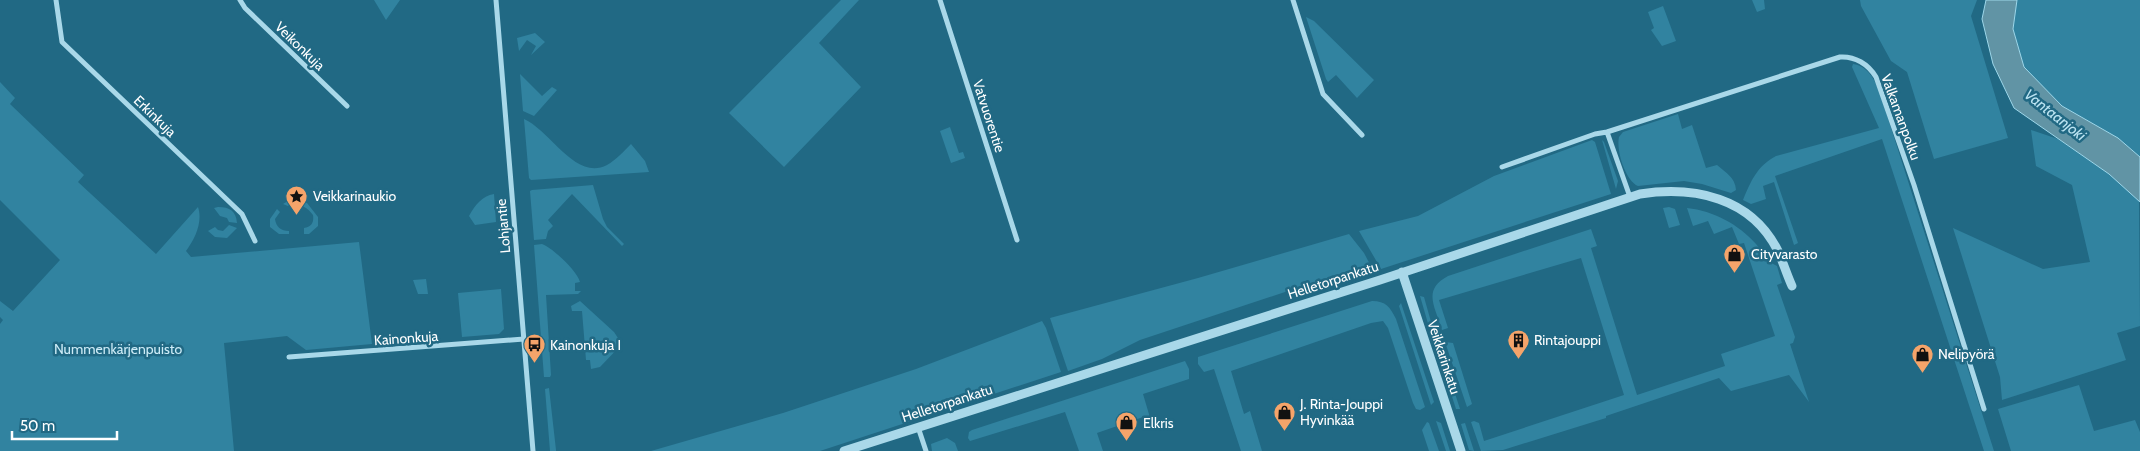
<svg xmlns="http://www.w3.org/2000/svg" width="2140" height="451" font-family="Cabin,sans-serif">
	<style>
		.green { fill: #3183a0 }
		.water { fill: #6194a5; stroke: #9dd7ea }
		.lines { fill: none; stroke-linecap: round; stroke-linejoin: round }
		.minor { stroke: #a9d8e9; stroke-width: 5 }
		.tertiary { stroke: #a9d8e9; stroke-width: 9 }
		.labels { text-anchor: middle; stroke-width: 5; stroke-linejoin: round; paint-order: stroke }
		.street-label { font-size: 14px; fill: #fff; stroke: #216984 }
		.poi-label { font-size: 14px; fill: #fff; stroke: #216984; text-anchor: start }
		.park-label { font-size: 14px; fill: #cdecf7; stroke: #216984 }
		.water-label { font-size: 15px; font-style: italic; fill: #bce4f2; stroke: #216984 }
	</style>
	<rect width="100%" height="100%" fill="#216984"/>
	<path class="green" d="M374,0h26l-14,20z
		M841,0h18l-40,43 42,44 -77,80 -55,-54z
		M1752,0h12l1,9 -8,3z
		M1860,0h117l-6,16 37,122 -74,21 -27,-87 -16,-11 -30,-55z
		M2017,0h123v157l-22,-19 -56,-32 -38,-39 -11,-38z
		M1663,6l13,35 -14,5 -11,-16 3,-2 -6,-16z
		M1306,17l8,4 60,59 -17,18 -21,-23 -8,7 -2,-3z
		M535,33l10,9 -14,13 5,-9 -9,-6 -8,11 -2,-13z
		M1853,64c22,3 27,31 33,48l108,339h-10l-102,-312 -107,37 23,67 -4,2 -20,-63 -11,4 3,13 -15,5 -8,-4c8,-19 14,-34 33,-44l103,-28 -27,-61z
		M520,74l22,22 10,-9 5,3 -23,26 -11,-5z
		M0,82l15,16 -5,6 74,71 -6,7 78,72 42,-47c5,15 -3,32 -12,44l5,6 168,-15 13,102 -66,6 -19,-14 -63,7 10,108h-234v-127l3,-4 -3,-3v-16l13,10 47,-51 -60,-60z
		M1678,114l4,15 10,-4 14,43 11,-3c9,8 18,12 19,25l-5,3 -29,-9 -18,-3 -46,5c-13,-6 -22,-36 -19,-49l4,-5z
		M524,119c27,12 51,62 83,46 9,-5 17,-14 24,-21l14,17 4,11 -118,8 -2,-2z
		M950,127l9,26 4,-1 2,6 -14,5 -11,-32z
		M2031,130l27,9 51,35 30,27 1,125 -23,7 9,27 -124,40 -2,-23 -47,-149 90,41 47,-7 -18,-77 -36,-19z
		M1592,140l3,2 16,52 -230,75 -22,-38 59,-15 76,-40z
		M1602,140l2,2 14,39 -2,8z
		M593,185l10,34 4,8 17,17 -2,2 -50,-52 -24,26 5,6 -5,5 -2,8 -12,1 -4,-49 2,-1z
		M494,194l2,28 -21,3 -6,-9c6,-11 13,-20 25,-22z
		M293,198l14,5 11,14v9l-9,8h-5v-6c8,-1 10,-6 9,-13 -5,-7 -15,-13 -23,-11l-2,2 -5,-2z
		M218,207c12,0 18,4 19,16l-8,-1 -2,-4 -7,-2 -6,-8z
		M1669,207l6,2 5,16 -11,3 -6,-20z
		M1687,208c27,3 51,16 69,36 7,8 10,17 21,22l5,17 -5,2 18,52 -2,6 -3,1 19,58 -20,-27 -58,16 -12,-13 -113,38v2l-103,32 -22,1 -10,-29 3,-1 5,2 5,18 140,-46 -43,-137 -142,42 9,28 -6,2c-7,-24 -20,-40 6,-54l143,-47 6,17 -6,2 46,147 88,-29 -4,-12 54,-18 -31,-93 -5,1 -7,-17 -18,7 -6,-13 -15,5z
		M277,209l3,3 -5,7c1,8 6,12 14,12v3h-10l-9,-7v-8z
		M229,225l8,3 -10,10 -12,-1 -7,-6 7,-4 3,3 5,1z
		M1349,234l15,19 10,19 -31,10 -34,2 -169,56 -38,19 -34,12 -18,-53 148,-40z
		M542,244c11,4 35,27 38,38l-5,1v8h6l-3,3 -32,1 5,80 -1,2h-6l-10,-132z
		M426,279l2,15h-10l-5,-14z
		M501,289l3,40 -5,5 -37,3 -4,-44z
		M1420,296l4,1 9,32 -4,-2z
		M580,301l34,31 8,12 -22,23 -9,2 -1,-9h-4l-4,-49h-10l-1,-5z
		M1372,301c14,0 18,6 24,18l29,88 -5,3 -4,-1 -3,-6 -25,-75 -5,-7 -12,2 -140,48 13,43 6,-3 12,40h-21l-27,-82 -10,3 -6,-8v-7z
		M1401,303l33,99 -3,3 -32,-99z
		M1042,321l4,7 15,44 -241,79h-169l132,-38 133,-44z
		M1445,342l8,1 19,61 -5,3z
		M1439,344l21,65h-4l-20,-62z
		M1185,361l4,8v10l-46,15 8,27 -3,1 -2,-6 -49,17 6,18h-24l-14,-39 -95,29 -2,-3 1,-6 3,-2z
		M2079,385l15,46 41,-11 5,12v19h-129l-13,-42z
		M549,388l7,62v1h-6l-5,-62z
		M1436,421l5,2 9,28h-4z
		M1427,422l2,1 10,28h-10l-7,-21z
		M1465,423l9,28 -5,-1 -8,-26z
		M947,438l8,5 3,8h-26l-1,-7z"/>
	<path class="water" d="M1986,0h31l-4,29 11,38 38,39 56,32 22,19v45l-31,-28 -95,-66 -21,-44 -11,-45z"/>
	<g class="lines">
		<path class="minor" d="M56,0l6,42 180,172 13,27
			M240,0l5,8 102,98
			M496,0l37,451
			M940,0l77,240
			M1293,0l30,94 39,41
			M1607,132l23,65
			M1502,167l93,-33 12,-2 233,-75c15,-1 28,7 36,20l38,108 70,224
			M289,357l235,-18
			M918,427l8,24"/>
		<path class="tertiary" d="M1402,272l59,179
			M844,451l536,-171 260,-86c54,-8 111,3 138,57 5,11 9,24 14,35"/>
	</g>
	<defs>
		<symbol id="sight-pin" viewBox="-11 -11 22 30"><path d="M0 17L-7.5 6A9.5 9.5 0 1 1 7.5 6Z" fill="#f5a46a" stroke="#216984"/><path d="M0-6L1.8-2.2L6-1.7L2.9 1.2L3.7 5.4L0 3.3L-3.7 5.4L-2.9 1.2L-6-1.7L-1.8-2.2Z" fill="#111"/></symbol>
		<symbol id="shop-pin" viewBox="-11 -11 22 30"><path d="M0 17L-7.5 6A9.5 9.5 0 1 1 7.5 6Z" fill="#f5a46a" stroke="#216984"/><path d="M-5-2.5h2.3a2.7 3.5 0 0 1 5.4 0H5L5.5 6h-11ZM-1.5-2.5h3a1.5 2.3 0 0 0-3 0Z" fill="#111"/></symbol>
		<symbol id="building-pin" viewBox="-11 -11 22 30"><path d="M0 17L-7.5 6A9.5 9.5 0 1 1 7.5 6Z" fill="#f5a46a" stroke="#216984"/><path d="M-4-6H4V6H1V3H-1V6H-4ZM-2.5-4.3h1.7v1.8h-1.7ZM.8-4.3h1.7v1.8H.8ZM-2.5-1h1.7V.8h-1.7ZM.8-1h1.7V.8H.8Z" fill="#111"/></symbol>
		<symbol id="bus-pin" viewBox="-11 -11 22 30"><path d="M0 17L-7.5 6A9.5 9.5 0 1 1 7.5 6Z" fill="#f5a46a" stroke="#216984"/><path d="M-5-6H5V4H4V6H2V4H-2V6H-4V4H-5ZM-3.5-4V0h7V-4ZM-3.5 1.2v1.5H-2V1.2ZM2 1.2v1.5H3.5V1.2Z" fill="#111"/></symbol>
	</defs>
	<g fill-rule="evenodd">
		<use href="#sight-pin" x="284" y="184" width="25" height="34"/>
		<use href="#shop-pin" x="1722" y="242" width="25" height="34"/>
		<use href="#building-pin" x="1506" y="328" width="25" height="34"/>
		<use href="#bus-pin" x="522" y="332" width="25" height="34"/>
		<use href="#shop-pin" x="1910" y="342" width="25" height="34"/>
		<use href="#shop-pin" x="1272" y="400" width="25" height="34"/>
		<use href="#shop-pin" x="1114" y="410" width="25" height="34"/>
	</g>
	<g class="labels">
		<g class="street-label">
			<text transform="translate(300 46) rotate(44)" y="5">Veikonkuja</text>
			<text transform="translate(155 116) rotate(44)" y="5">Erkinkuja</text>
			<text transform="translate(989 116) rotate(72)" y="5">Vatvuorentie</text>
			<text transform="translate(1901 117) rotate(70)" y="5">Valkamanpolku</text>
			<text transform="translate(503 226) rotate(-95)" y="5">Lohjantie</text>
			<text transform="translate(1333 280) rotate(-18)" y="5">Helletorpankatu</text>
			<text transform="translate(406 338) rotate(-4)" y="5">Kainonkuja</text>
			<text transform="translate(1444 357) rotate(72)" y="5">Veikkarinkatu</text>
			<text transform="translate(947 403) rotate(-18)" y="5">Helletorpankatu</text>
		</g>
		<g class="poi-label">
			<text x="313" y="201">Veikkarinaukio</text>
			<text x="1751" y="259">Cityvarasto</text>
			<text x="1534" y="345">Rintajouppi</text>
			<text x="550" y="350">Kainonkuja I</text>
			<text x="1938" y="359">Nelipyörä</text>
			<text x="1300" y="409">J. Rinta-Jouppi<tspan x="1300" dy="16">Hyvinkää</tspan></text>
			<text x="1143" y="428">Elkris</text>
		</g>
		<g class="park-label">
			<text x="118" y="354">Nummenkärjenpuisto</text>
		</g>
		<g class="water-label">
			<text transform="translate(2055 115) rotate(38)" y="5">Vantaanjoki</text>
		</g>
	</g>
	<path d="M12 431v8h105v-8" fill="none" stroke="#ffffff" stroke-width="2.5"/>
	<text x="20" y="431" font-size="15" fill="#ffffff" stroke="#216984" stroke-width="4" paint-order="stroke">50 m</text>
</svg>
